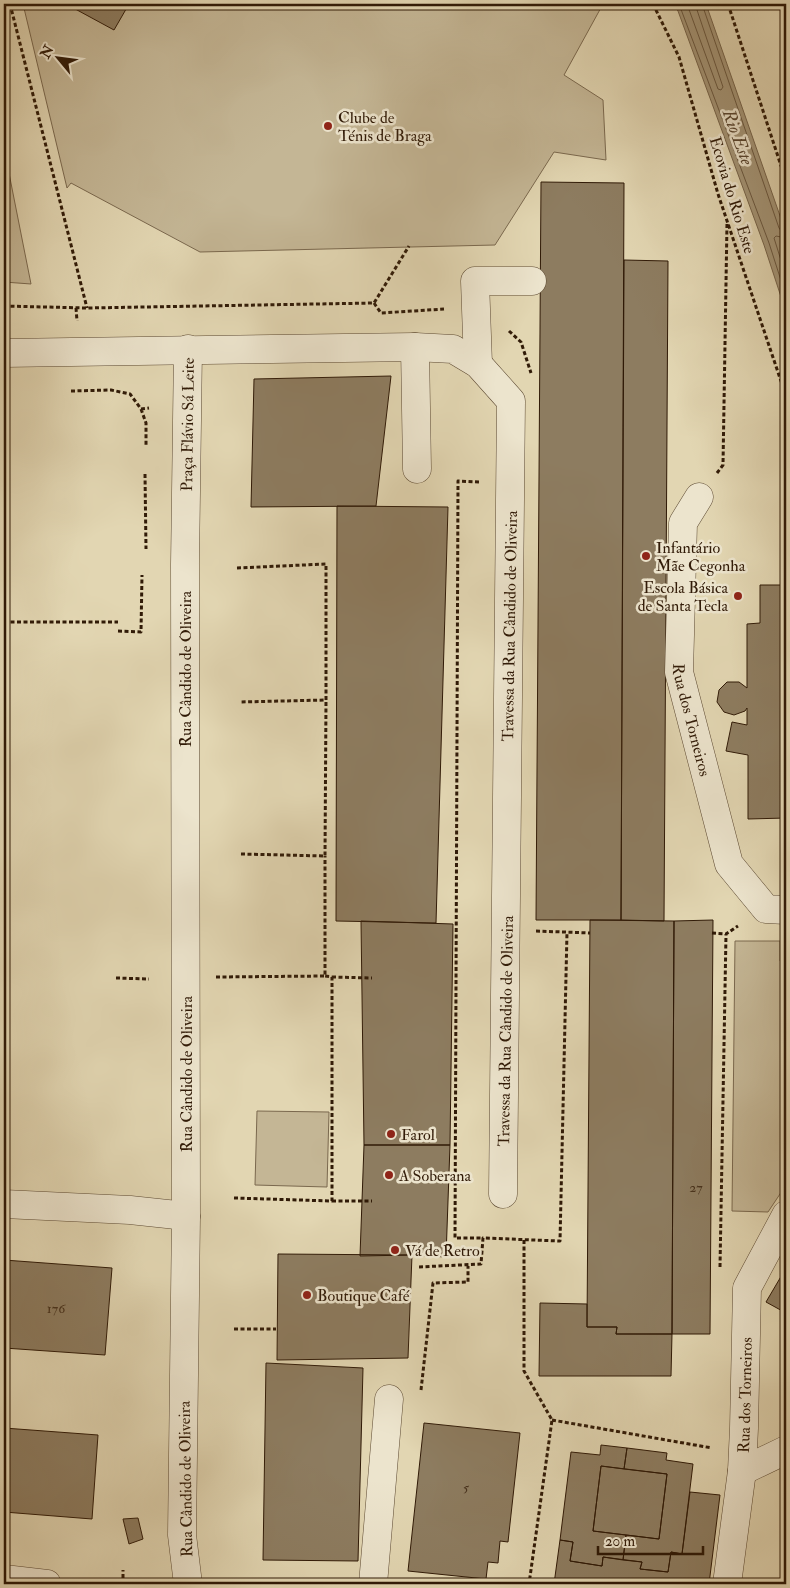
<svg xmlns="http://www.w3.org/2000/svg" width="790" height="1588" font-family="'IM FELL Double Pica',serif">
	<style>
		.green { fill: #c4b695; stroke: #7a684e }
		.water { fill: #a59678; stroke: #76644b }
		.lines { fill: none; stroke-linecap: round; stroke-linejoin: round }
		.shore { stroke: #6a5840; stroke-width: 1 }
		.building { fill: #8d7c60; stroke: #301a07 }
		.minor-casing { stroke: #5c4932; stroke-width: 29 }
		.path { stroke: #301a07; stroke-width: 3; stroke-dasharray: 4 2.5; stroke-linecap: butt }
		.minor { stroke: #ece4cd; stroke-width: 28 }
		.poi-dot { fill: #8f2418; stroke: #ece4cd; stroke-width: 2 }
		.labels { text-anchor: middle; stroke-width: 5; stroke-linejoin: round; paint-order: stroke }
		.number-label { font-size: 14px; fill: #47321d }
		.poi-label { font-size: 16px; fill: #301a07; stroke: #ece4cd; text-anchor: start }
		.street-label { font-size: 16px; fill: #301a07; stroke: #ece4cd }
		.water-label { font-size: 18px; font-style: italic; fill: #59452f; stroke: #ece4cd }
	</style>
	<rect width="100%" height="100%" fill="#e2d6b2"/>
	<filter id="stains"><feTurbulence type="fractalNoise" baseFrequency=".004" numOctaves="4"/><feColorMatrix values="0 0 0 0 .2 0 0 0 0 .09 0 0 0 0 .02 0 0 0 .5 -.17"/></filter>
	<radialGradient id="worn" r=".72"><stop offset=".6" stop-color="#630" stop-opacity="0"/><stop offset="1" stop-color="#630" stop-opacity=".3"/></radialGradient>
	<path class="green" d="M23,4h580l-39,71 39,25 3,60 -52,-8 -59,93 -295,7 -129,-69 -4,5z
		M4,148l27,136 -27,-2z
		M735,941h45v20h6v224l-18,27 -36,-1z
		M257,1111l72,1 -2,75 -72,-2z"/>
	<path class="water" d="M673,4h33l80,229v79l-22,-67 -86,-234z"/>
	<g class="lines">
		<path class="shore" d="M679,4l90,239 17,53
			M687,4l31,85 3,1 2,-3 -28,-83
			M702,4l77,224 3,4h4
			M786,238l-10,-2 -2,2 12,38"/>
	</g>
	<path class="building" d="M66,4h63l-15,26z
		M541,182l83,1 -3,737h-85z
		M624,260l44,1 -4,660 -43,-1z
		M391,376l-15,130 -125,1 3,-128z
		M337,506l111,1 -12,416 -100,-2z
		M760,585h26v233l-38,1v-64l-22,-4 6,-29 15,3v-17l-2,3 -11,4 -10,-3 -7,-10 2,-12 8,-8h12l8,6v-64l13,-1z
		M590,920l84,1 -2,413h-56l1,-7h-30z
		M713,920l-3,414h-38l2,-413z
		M361,921l92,3 -3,221h-86z
		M364,1145h86l-4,112 -34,-2 -52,1z
		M278,1254l134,1 -4,103 -131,2z
		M4,1260l108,8 -7,87 -101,-7z
		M786,1268v45l-20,-11z
		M540,1303l47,1v23h30l-1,7h56l-1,42h-132z
		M266,1363l97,5 -5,193 -95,-1z
		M424,1423l96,10 -12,109 -8,-1 -2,22 -10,-1 -2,17 -78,-8z
		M4,1428l94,7 -6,84 -88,-7z
		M601,1445l26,3 -3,21 -23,-3 -8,65 33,4 -3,25 -20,-3 -1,9 -32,-5 3,-19 -13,-2 11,-88 29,3z
		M627,1448l40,5 -1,7 27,4 -11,90 -11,-2 -3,20 -28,-3 2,-7 -19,-2 3,-25 33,4 8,-65 -43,-5z
		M601,1466l66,8 -8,65 -66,-8z
		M690,1492l30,3 -11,89h-155l6,-44 13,2 -3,19 32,5 1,-9 39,5 -2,7 28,3 3,-20 11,2z
		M138,1518l5,21 -14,5 -6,-25z"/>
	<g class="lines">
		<defs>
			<g id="minor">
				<path d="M415,347l2,122"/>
				<path d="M4,353l411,-6 38,2 25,15 33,37 -8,793"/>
				<path d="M478,364l-3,-83h57"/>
				<path id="s1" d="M699,497l-16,26 -4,149 50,192 37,45 20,1"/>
				<path d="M4,1204l126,6 56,6"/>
				<path d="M742,1471l44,-21"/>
				<path d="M4,1579l43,5"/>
				<path id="s2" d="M188,1584l-6,-49 4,-319 -1,-652 3,-215"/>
				<path d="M373,1584l16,-185"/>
				<path id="s3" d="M727,1584l15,-113 2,-43 3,-140 39,-73"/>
			</g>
		</defs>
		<use href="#minor" class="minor-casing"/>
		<path class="path" d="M10,4l77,304
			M653,4l26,53 39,137 68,202
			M728,4l58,177
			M763,4l1,1
			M374,303l7,10 63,-4
			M4,306l83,2 287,-5 35,-57
			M76,308l1,13
			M509,331l12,11 10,31
			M71,391l40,-1 19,4 11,15 8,-1
			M141,409l5,14v22
			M717,473l6,-8 4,-242
			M145,474l1,75
			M479,482l-21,-1 -3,757h28
			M237,568l89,-4v136l-86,2
			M4,622h114
			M118,631l23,1 1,-57
			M241,854l84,2 1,-156
			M536,931l54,2
			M712,933l14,1 12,-8
			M216,977l109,-1v-120
			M332,977l40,1
			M116,978l33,1
			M234,1198l98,3v-224l-7,-1
			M332,1201h40
			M524,1240v131l28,49 -23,164
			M419,1267l62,-3 2,-26 77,3 7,-309
			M720,1267l6,-333
			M234,1329h42
			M421,1390l12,-107 35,-1v-16
			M552,1420l160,28
			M785,1504h1
			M123,1578v-8"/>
		<use href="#minor" class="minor"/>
	</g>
	<g class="poi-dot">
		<circle cx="328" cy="126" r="5"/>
		<circle cx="646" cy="556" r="5"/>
		<circle cx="738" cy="596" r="5"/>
		<circle cx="391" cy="1134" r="5"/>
		<circle cx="389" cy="1175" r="5"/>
		<circle cx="395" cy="1250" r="5"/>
		<circle cx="307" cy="1295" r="5"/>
	</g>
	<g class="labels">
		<g class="number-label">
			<text x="696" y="1192">27</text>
			<text x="56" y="1313">176</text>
			<text x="466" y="1492">5</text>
		</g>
		<g class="poi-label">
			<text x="338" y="123">Clube de<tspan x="338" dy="18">Ténis de Braga</tspan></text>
			<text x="656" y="553">Infantário<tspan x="656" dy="18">Mãe Cegonha</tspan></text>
			<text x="728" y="593" text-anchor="end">Escola Básica<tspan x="728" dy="18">de Santa Tecla</tspan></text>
			<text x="401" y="1140">Farol</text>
			<text x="399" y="1181">A Soberana</text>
			<text x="405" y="1256">Vá de Retro</text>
			<text x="317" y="1301">Boutique Café</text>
		</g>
		<g class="street-label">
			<text transform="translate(733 195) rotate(73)" y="6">Ecovia do Rio Este</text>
			<text dy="6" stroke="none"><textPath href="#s2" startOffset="1160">Praça Flávio Sá Leite</textPath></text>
			<text transform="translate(509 626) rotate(-89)" y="6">Travessa da Rua Cândido de Oliveira</text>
			<text transform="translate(185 669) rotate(-90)" y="6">Rua Cândido de Oliveira</text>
			<text dy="6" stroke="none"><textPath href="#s1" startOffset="229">Rua dos Torneiros</textPath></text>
			<text transform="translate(505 1031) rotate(-89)" y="6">Travessa da Rua Cândido de Oliveira</text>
			<text transform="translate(186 1074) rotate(-90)" y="6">Rua Cândido de Oliveira</text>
			<text dy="6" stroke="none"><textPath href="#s3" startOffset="190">Rua dos Torneiros</textPath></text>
			<text transform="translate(185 1479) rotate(-91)" y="6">Rua Cândido de Oliveira</text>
		</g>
		<g class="water-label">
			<text transform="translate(738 137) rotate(70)" y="6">Rio Este</text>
		</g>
	</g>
	<rect width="790" height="1588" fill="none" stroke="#e2d6b2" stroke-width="20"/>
	<rect x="5" y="5" width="780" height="1578" fill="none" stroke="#301a07" stroke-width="2.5"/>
	<rect x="10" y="10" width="770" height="1568" fill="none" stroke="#301a07"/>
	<g transform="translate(58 58) rotate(299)" stroke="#ece4cd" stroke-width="4" paint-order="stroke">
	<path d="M0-4L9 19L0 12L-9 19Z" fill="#301a07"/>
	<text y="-8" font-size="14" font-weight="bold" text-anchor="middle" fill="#301a07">N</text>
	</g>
	<path d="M598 1546v8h105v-8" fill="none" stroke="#301a07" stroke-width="2.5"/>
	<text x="605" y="1546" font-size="15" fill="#301a07" stroke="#ece4cd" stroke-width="4" paint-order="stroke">20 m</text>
	<rect width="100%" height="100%" filter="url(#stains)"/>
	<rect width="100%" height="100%" fill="url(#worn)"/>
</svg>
